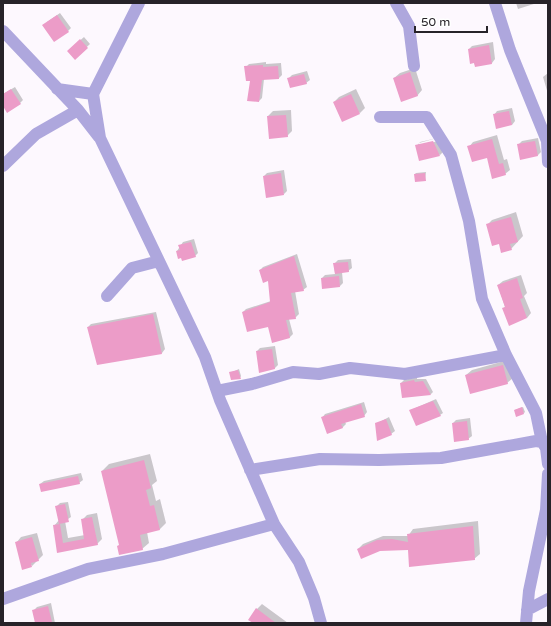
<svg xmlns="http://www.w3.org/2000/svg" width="551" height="626" font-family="'Varela Round',sans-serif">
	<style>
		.shadow { fill: #0003 }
		.building { fill: #ec9cc8 }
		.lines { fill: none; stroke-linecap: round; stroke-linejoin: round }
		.minor { stroke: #aea7dd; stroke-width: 12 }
	</style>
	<rect width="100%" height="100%" fill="#fdf8fe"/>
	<path class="shadow" d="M516,3h21l-19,6z
		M60,13l11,15 -3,3 -21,-9z
		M84,37l6,7 -15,14 -7,-7z
		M493,42l2,17 -3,4 -17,2 -6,-16 3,-3z
		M266,62v2l15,-1 1,12 -3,3 -15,1 -2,19 -3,3 -13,-34 3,-3z
		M415,68l7,22 -5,6 -23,-18 6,-5z
		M307,71l3,9 -4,3 -18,-4 4,-4z
		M548,73v21l-5,-17z
		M15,87l8,13 -3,3 -17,1v-10z
		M356,89l9,19 -5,5 -26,-11 5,-5z
		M512,108l3,13 -3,4 -18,-10 3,-4z
		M291,110l1,21 -5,5 -19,-20 5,-5z
		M497,135l7,25 3,-1 3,11 -5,4 -18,-17 -18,-10 4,-5z
		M437,138l-18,5v3l19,-5 5,11 -3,3 -23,-9 3,-4z
		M538,138l3,14 -3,3 -17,3 -3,-13 4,-4z
		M284,170l3,21 -3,3 -20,-18 3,-3z
		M426,172l-1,8 -10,-6 1,-1z
		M516,212l7,24 -12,13 -11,-6 -13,-18 5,-5z
		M194,239l4,14 -3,3 -18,-5 6,-9z
		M297,254l10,33 -4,3 -8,1 4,23 -4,4 -6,1 4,15 -3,3 -17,5 -5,-17 -25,-13 3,-3 25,-8 -2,-21 -9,-10 3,-3z
		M351,259l1,9 -4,3 -6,1 1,11 -3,3 -18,-8 3,-3 10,-1 -1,-10 4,-4z
		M521,275l6,18 -3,3 7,17 -4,5 -23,-10 1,-1 -7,-22 5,-4z
		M156,312l9,37 -3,4 -64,11 -10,-37 3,-3z
		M275,346l3,19 -4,4 -17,-18 3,-3z
		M508,360l5,18 -6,5 -41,-8 6,-5z
		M239,369l2,7 -1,2 -10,-5z
		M417,377v2h9l7,13 -2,2 -28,3 -2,-14 3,-3z
		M436,399l7,14 -3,2 -29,-5z
		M364,402l3,10 -3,4 -19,6 1,2 -4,4 -20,-10 3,-4z
		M523,407l2,5 -1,1 -9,-3z
		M389,417l6,14 -4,3 -15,-10z
		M470,418l2,18 -4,3 -15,-16 3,-3z
		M150,454l7,27 -5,4 4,16 4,-2 6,24 -6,6 -13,3 2,11 -7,6 -22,-5 -18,-73 7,-7z
		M81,473l2,7 -4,3 -39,1 4,-3z
		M68,502l3,15 -6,4 3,17 17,-3 -3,-15 5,-5 10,-2 5,26 -5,5 -39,7 -4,-25 5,-6 -3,-13 4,-4z
		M478,521l2,33 -6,5 -65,-10h-51l5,-5 20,-8h25l5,-7z
		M37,533l6,22 -11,11 -16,-23 5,-6z
		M51,603l4,20h-22l3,-1 -2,-12 3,-3z
		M262,604l26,19h-34l3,-14z"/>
	<path class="building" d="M57,15l12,17 -15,10 -12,-17z
		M80,39l8,9 -13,12 -8,-9z
		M489,45l3,19 -17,3 -1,-4 -4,1 -2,-15z
		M263,65v2l15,-1 1,13 -17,1 -3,22 -12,-1 3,-20h-4l-2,-15z
		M410,72l8,24 -17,6 -8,-24z
		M304,74l3,10 -17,4 -3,-10z
		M11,89l10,15 -14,9 -4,-7v-12z
		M351,94l9,20 -18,8 -9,-20z
		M509,111l3,14 -16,4 -3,-15z
		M286,115l2,22 -19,2 -2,-23z
		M492,139l7,25 4,-1 3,12 -14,4 -5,-21 -15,4 -5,-16z
		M433,141l7,15 -21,5 -4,-16z
		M535,141l3,15 -18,4 -3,-16z
		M281,173l3,22 -18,3 -3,-22z
		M425,173l1,8 -11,1 -1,-8z
		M511,217l7,25 -8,2 2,6 -11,3 -2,-9 -7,2 -6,-22z
		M191,242l5,15 -14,4 -1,-3 -3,1 -2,-8 4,-1 -2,-5z
		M294,256l10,35 -13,2 5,26 -10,1 4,18 -18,5 -4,-16 -21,5 -5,-20 28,-10 -2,-21 -5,2 -4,-13z
		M348,262l1,10 -14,2 -2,-11z
		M339,276l1,11 -18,2 -1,-11z
		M517,278l6,20 -3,1 7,19 -18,8 -7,-18 3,-1 -8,-22z
		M153,314l9,40 -65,11 -10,-38z
		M272,349l3,20 -16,4 -3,-22z
		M503,365l5,19 -38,10 -5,-19z
		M238,370l3,9 -10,1 -2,-8z
		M414,380l1,2 8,-1 8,14 -29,3 -2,-15z
		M433,401l8,15 -25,10 -7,-16z
		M361,404l4,13 -24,7 2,4 -16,6 -6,-17z
		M522,407l2,7 -8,3 -2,-7z
		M386,419l6,16 -15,6 -2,-18z
		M467,421l2,19 -15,2 -2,-19z
		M144,460l7,28 -5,2 4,16 4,-1 6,25 -20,5 3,15 -24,5 -2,-9 2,-1 -18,-74z
		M78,476l2,8 -39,8 -2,-8z
		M65,504l4,18 -10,2 -4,-18z
		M92,517l6,28 -41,8 -4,-28 7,-1 3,19 21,-4 -3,-20z
		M473,526l2,34 -66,7 -1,-17 -28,1 -19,8 -4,-10 20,-9 15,-1 16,3 -1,-8z
		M32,537l7,24 -8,2 1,4 -10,3 -7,-28z
		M48,606l4,16 -17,1 -3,-13z
		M256,608l20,15h-23l-5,-3z"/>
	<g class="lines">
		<path class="minor" d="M139,3l-46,91 7,44 105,219 15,43 54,124 25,38 15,36 7,25
			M396,3l13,23 5,40
			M495,3l15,47 37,91 1,21
			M3,31l75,79 21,27
			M57,89l36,5
			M380,117h47l24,38 18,66 13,78 24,56 30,58 6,29 4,6 2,16
			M3,166l33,-32 42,-24
			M107,296l25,-28 27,-7
			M217,391l35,-7 41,-12 26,2 31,-6 55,6 101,-19
			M250,470l70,-11 59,1 62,-2 95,-17 6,1
			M3,599l85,-30 75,-15 111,-30
			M527,610l21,-11
			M526,623l3,-32 17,-81 2,-36"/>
	</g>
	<rect width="551" height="626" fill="none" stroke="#272329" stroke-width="8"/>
	<path d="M415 26v6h72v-6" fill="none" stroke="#272329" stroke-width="2"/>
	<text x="421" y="26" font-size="12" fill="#272329" stroke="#ffffff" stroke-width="3" paint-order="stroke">50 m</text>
</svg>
